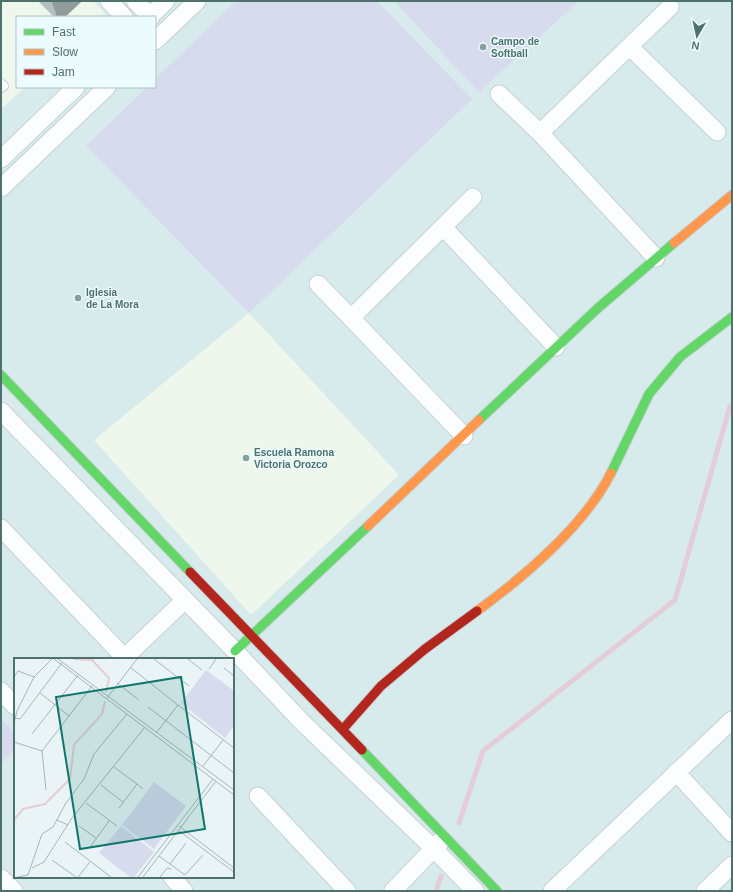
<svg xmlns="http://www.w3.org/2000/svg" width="733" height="892" font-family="Helvetica,sans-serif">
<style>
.residential{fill:#d7ebed;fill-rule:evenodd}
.education{fill:#eff6eb}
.green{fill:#d8daee}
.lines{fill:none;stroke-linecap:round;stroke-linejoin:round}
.stream{stroke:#e4cdd6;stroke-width:5}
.lane-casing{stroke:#c6d1d2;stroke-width:10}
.street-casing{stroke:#c6d1d2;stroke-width:19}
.fast-casing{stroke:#c5d1d2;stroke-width:11}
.slow-casing{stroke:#c5d1d2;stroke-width:11}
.jam-casing{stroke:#c5d1d2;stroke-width:11}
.lane{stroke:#fcfdfe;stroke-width:8}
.street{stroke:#fcfdfe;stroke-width:17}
.fast{stroke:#63d668;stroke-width:9}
.slow{stroke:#ff974d;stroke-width:9}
.jam{stroke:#b3261e;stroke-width:9}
.wall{fill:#b3bfbf}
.shaded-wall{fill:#929b9b}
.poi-dot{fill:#849f9d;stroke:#ecfbfd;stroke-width:1.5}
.labels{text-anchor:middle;stroke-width:3;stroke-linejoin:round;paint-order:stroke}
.poi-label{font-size:10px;font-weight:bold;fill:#4d716d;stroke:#ecfbfd;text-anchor:start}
.inset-river{fill:none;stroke:#e4cdd6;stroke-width:2}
.inset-road{fill:none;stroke:#a2b8b7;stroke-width:1}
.view{fill:#0f766e;fill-opacity:0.15;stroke:#0f766e;stroke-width:2}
.inset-edge{fill:none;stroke:#4d716d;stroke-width:2}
</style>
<rect width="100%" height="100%" fill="#eaf4f6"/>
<path class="residential" d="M1,1H732V891H1ZM17,17H155V87H17ZM15,659H233V877H15Z"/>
<path class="education" d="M1,1H93L105,13L101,17H17V87H25L1,109Z
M249,313L399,475L251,615L94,440Z"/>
<path class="green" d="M236,1H377L472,99L249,313L86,146L147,87H155V79Z
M394,1H579L479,92Z
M1,719L15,733V750L1,764Z"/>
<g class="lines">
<path class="stream" d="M459,823L483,751L675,600L730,406L732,405
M436,891L441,876"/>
<g class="lane-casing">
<path id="lane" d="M1,83L4,86L1,88"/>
</g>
<g class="street-casing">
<path id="street" d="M109,1L124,17
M135,1L151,17
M149,17L166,1
M155,41L197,1
M630,47L717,132
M499,94L540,133L656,258
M540,133L670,7
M1,159L76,87
M1,188L107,87
M443,227L556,347
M318,284L351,318L473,197
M351,318L464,436
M1,411L235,651L301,721L434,849L475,891
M1,528L126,659
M123,659L185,600
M1,691L15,706
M676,772L732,833
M258,796L347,891
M172,877L184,891
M1,878L14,891
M393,891L441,841
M552,891L732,720
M705,891L732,865"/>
</g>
<g class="fast-casing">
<path id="fast" d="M1,375L190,572
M479,420L598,308L674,243
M611,473L649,394L680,357L732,317
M235,651L368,526
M362,750L497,891"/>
</g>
<g class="slow-casing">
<path id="slow" d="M674,243L732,195
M368,526L479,420
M477,611C524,577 585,525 611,473"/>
</g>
<g class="jam-casing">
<path id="jam" d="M190,572L362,750
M343,729L381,686L425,649L477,611"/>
</g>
<use href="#lane" class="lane"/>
<use href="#street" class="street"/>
<use href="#fast" class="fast"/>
<use href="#slow" class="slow"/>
<use href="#jam" class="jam"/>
</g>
<path class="wall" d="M38,1H82L65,17H54Z"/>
<path class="shaded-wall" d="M53,1H82L65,17H57L52,2Z"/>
<g class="poi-dot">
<circle cx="483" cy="47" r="4"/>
<circle cx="78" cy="298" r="4"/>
<circle cx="246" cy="458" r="4"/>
</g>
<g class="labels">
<g class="poi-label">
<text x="491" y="45">Campo de<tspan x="491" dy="12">Softball</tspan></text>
<text x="86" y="296">Iglesia<tspan x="86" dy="12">de La Mora</tspan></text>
<text x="254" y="456">Escuela Ramona<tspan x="254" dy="12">Victoria Orozco</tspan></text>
</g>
</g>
<g transform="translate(14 658)">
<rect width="220" height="220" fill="#eaf4f6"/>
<path d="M192,12L220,33V68L211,80L167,45ZM140,124L172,148L140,191L108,167ZM107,168L140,194L120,219H116L85,195Z" fill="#d8daee"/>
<path class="inset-river" d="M60,1L77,2M80,1L78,2L95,20L92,34M0,162L9,151L31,146L56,121L60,87L88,56L91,43"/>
<path class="inset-road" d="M40,1L220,137M44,1L220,132M140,1L175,28M174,1L188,12M116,9L164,47L143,74M210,10L220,18M195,11L202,1M0,19L4,13L20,19M103,25L125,42M26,35L55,58M93,40L123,1M164,47L220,90M134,49L220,115M1,60L6,61L48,5M0,66L3,53L20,19L38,1M18,76L64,17M0,84L28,93L78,28M28,93L32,132M189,108L209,82M100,109L123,126M87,127L109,144M72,145L103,168M105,150L123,126L129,131M43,162L54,167M65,168L82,180M165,168L220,210M164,172L220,214M51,184L97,219M77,188L95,163M145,198L171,217L189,197M38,202L62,219M156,206L172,185M18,210L30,204L58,160L131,69M3,219L14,217L28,176L39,169L52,145L70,121L80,96L113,56M64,219L76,204M124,219L199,121M129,219L202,123M146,219L153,210L157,211"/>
<path class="view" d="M167,19L191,171L66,191L42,39Z"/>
<rect width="220" height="220" class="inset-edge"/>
</g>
<rect width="733" height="892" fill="none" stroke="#4d716d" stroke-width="4"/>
<rect x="16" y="16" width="140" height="72" fill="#ecfbfd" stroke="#acc4c3"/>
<rect x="24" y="29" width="20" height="6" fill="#63d668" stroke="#acc4c3"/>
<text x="52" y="36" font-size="12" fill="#4d716d">Fast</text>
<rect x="24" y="49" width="20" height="6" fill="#ff974d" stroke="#acc4c3"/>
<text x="52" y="56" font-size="12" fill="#4d716d">Slow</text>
<rect x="24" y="69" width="20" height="6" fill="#b3261e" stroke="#acc4c3"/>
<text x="52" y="76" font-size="12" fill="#4d716d">Jam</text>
<g transform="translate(697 36) rotate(189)" stroke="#ecfbfd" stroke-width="3" paint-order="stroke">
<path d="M0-3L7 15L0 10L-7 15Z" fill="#4d716d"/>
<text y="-6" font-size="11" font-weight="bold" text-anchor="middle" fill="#4d716d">N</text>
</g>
</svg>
